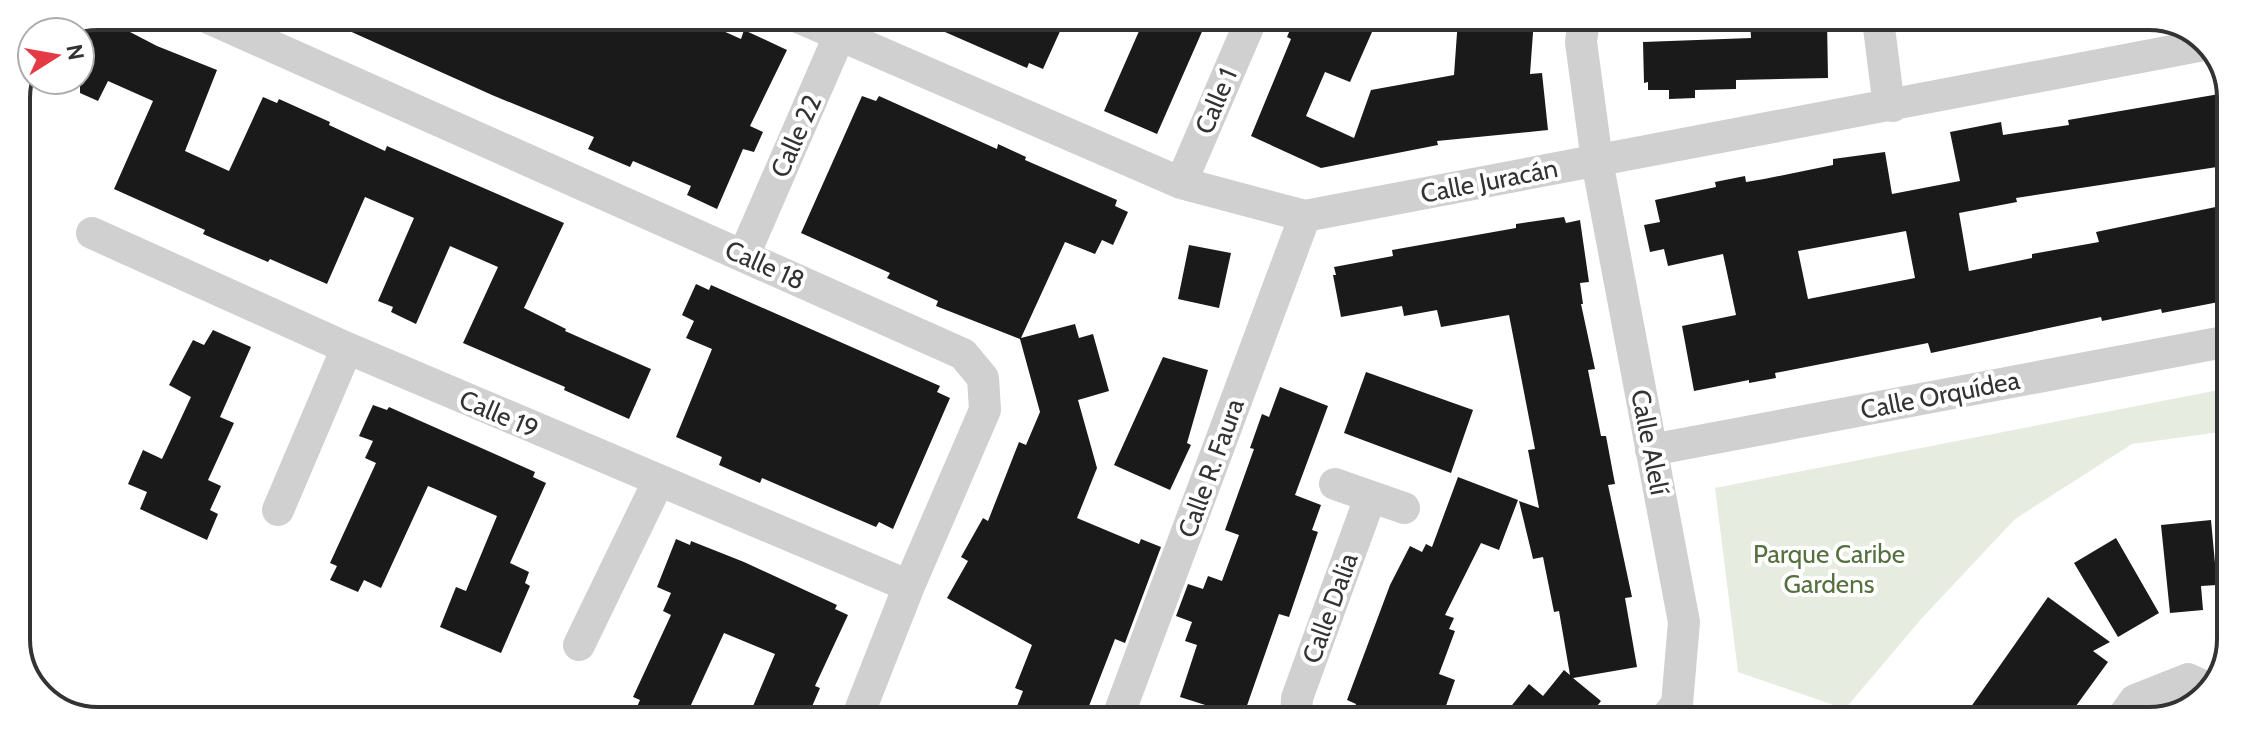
<svg xmlns="http://www.w3.org/2000/svg" width="2247" height="737" font-family="Cabin,sans-serif">
<style>
.green{fill:#e6ecdf}
.building{fill:#1a1a1a;fill-rule:evenodd}
.lines{fill:none;stroke-linecap:round;stroke-linejoin:round}
.minor{stroke:#d0d0d0;stroke-width:32}
.labels{text-anchor:middle;stroke-width:8;stroke-linejoin:round;paint-order:stroke}
.street-label{font-size:26px;fill:#333;stroke:#fff}
.park-label{font-size:26px;fill:#56703f;stroke:#fff}
.rim{fill:none;stroke:#333;stroke-width:4}
</style>
<rect width="100%" height="100%" fill="#fff"/>
<path class="green" d="M2229,388L2228,431L2132,444L2015,519L1922,618L1845,709L1738,672L1715,488Z"/>
<path class="building" d="M98,16L132,28L130,32L157,46L217,70L185,151L229,171L263,97L277,103L279,99L330,122L329,125L385,151L387,146L564,223L524,308L566,329L565,331L651,369L629,419L564,390L565,387L463,343L498,267L450,246L416,324L391,312L393,307L378,301L414,218L365,197L327,284L270,259L268,262L240,250L203,234L205,230L114,189L153,101L108,81L98,101L80,93V43L90,19Z
M316,16L692,17L741,39L744,30L787,50L750,126L763,132L754,152L743,149L717,209L687,195L691,186L633,161L630,167L588,149L594,137L492,95Z
M913,18H1066L1043,69L1029,63L1027,68Z
M1167,18H1208L1157,134L1104,111L1143,22L1162,30Z
M1295,18L1370,19L1365,30L1372,32L1350,82L1325,72L1306,116L1354,138L1371,90L1454,75L1458,19H1534L1530,74L1542,73L1548,130L1437,141L1438,145L1321,168L1251,136L1291,39L1287,37Z
M1750,19L1827,20L1828,78L1736,80V89L1695,90V98L1669,99V90H1648V82L1644,83L1643,42L1751,38Z
M2231,92L2230,165L2016,198L2017,202L1959,213L1969,271L2032,258V254L2099,242L2096,232L2230,204L2229,300L2162,313L2161,309L2102,321L2101,317L1931,353L1928,343L1775,373L1776,378L1749,383V380L1694,391L1682,326L1736,315L1723,254L1668,266L1664,249L1650,252L1644,225L1660,222L1655,200L1716,187L1715,182L1745,176L1746,182L1764,179L1833,165V159L1885,152L1892,194L1960,181L1950,132L2001,122L2003,135L2069,125L2068,120ZM1906,231L1915,278L1808,299L1798,251Z
M862,96L876,101L879,96L997,149L998,144L1026,157L1025,160L1117,200L1115,206L1128,212L1113,245L1102,240L1095,254L1065,242L1021,338L1075,324L1079,338L1093,334L1109,391L1078,400L1097,468L1077,518L1139,544L1141,539L1161,547L1125,643L1115,639L1084,719H1012L1023,691L1015,688L1032,645L947,598L968,561L961,557L983,518L988,521L1019,442L1026,445L1040,412L1020,339L936,306L938,301L887,278L890,273L801,233Z
M1564,217L1566,223L1580,220L1589,282L1580,283L1583,304H1581L1595,369L1588,370L1601,436H1606L1615,484L1608,485L1632,597L1625,598L1637,667L1573,678L1601,701L1586,720H1500L1529,684L1543,696L1564,670L1570,675L1559,611L1554,612L1543,557L1533,559L1519,501L1539,508L1528,450L1535,449L1509,315L1441,327L1437,310L1404,316L1402,306L1341,317L1333,275H1336L1334,267L1393,256L1392,250L1516,228V224Z
M1189,245L1231,253L1219,308L1178,299Z
M696,284L709,290L711,285L940,386L937,392L950,398L893,529L879,522L876,527L762,478L760,483L719,465L722,457L676,437L712,349L686,338L694,321L682,315Z
M213,330L251,347L220,417L234,423L208,480L221,486L210,510L218,514L207,540L140,509L147,492L128,484L143,450L162,459L191,397L169,385L193,340L204,345Z
M1163,357L1208,370L1187,443L1191,445L1170,490L1114,465Z
M1366,372L1473,410L1451,473L1344,433Z
M1280,387L1328,406L1295,495L1321,505L1312,530L1318,532L1289,617L1279,614L1243,717L1180,697L1197,645L1185,641L1192,622L1176,616L1188,584L1203,589L1208,576L1222,581L1239,535L1225,530L1254,449L1250,448L1262,414L1269,417Z
M373,405L387,410L389,407L535,472L533,477L546,483L510,563L529,572L525,583L530,586L501,653L440,627L456,587L466,591L497,516L433,488L428,486L381,588L364,580L358,592L330,580L337,566L330,563L376,463L365,458L373,441L359,436Z
M1458,477L1518,500L1499,550L1481,543L1445,615L1454,618L1449,629L1455,631L1439,674L1455,680L1441,720L1350,719L1356,704L1347,700L1390,585L1410,546L1422,552L1426,544L1432,547Z
M2211,520L2217,585L2201,586L2203,610L2170,613L2161,525Z
M2116,538L2159,613L2118,637L2074,563Z
M676,539L690,545L691,541L744,562L837,605L835,609L848,615L815,686L820,688L807,718H748L775,654L724,633L685,718H651L635,711L640,700L633,697L671,615L663,611L671,593L657,587Z
M2048,597L2110,642L2093,651L2108,662L2065,721H1961Z"/>
<g class="lines">
<path class="minor" d="M204,16L963,354L983,378L985,410L909,586L857,718
M798,17L1181,183L1305,216L2209,44
M1584,19L1581,42L1597,161L1684,622L1677,704L1664,720
M1878,20L1887,91L1893,106
M1181,183L1252,18
M92,233L347,348L909,586
M744,255L847,18
M1651,450L2229,341
M1335,484L1404,508
M278,510L347,348
M579,645L658,482
M1117,719L1305,216
M1296,719L1297,698L1370,498
M2120,721L2135,700L2188,679L2210,689"/>
</g>
<g class="labels">
<g class="street-label">
<text transform="translate(1216 101) rotate(-67)" y="9">Calle 1</text>
<text transform="translate(796 136) rotate(-66)" y="9">Calle 22</text>
<text transform="translate(1489 181) rotate(-11)" y="9">Calle Juracán</text>
<text transform="translate(765 265) rotate(24)" y="9">Calle 18</text>
<text transform="translate(1940 395) rotate(-11)" y="9">Calle Orquídea</text>
<text transform="translate(499 414) rotate(23)" y="9">Calle 19</text>
<text transform="translate(1650 442) rotate(79)" y="9">Calle Alelí</text>
<text transform="translate(1211 468) rotate(-70)" y="9">Calle R. Faura</text>
<text transform="translate(1330 608) rotate(-70)" y="9">Calle Dalia</text>
</g>
<g class="park-label">
<text x="1829" y="563">Parque Caribe<tspan x="1829" dy="30">Gardens</tspan></text>
</g>
</g>
<path d="M0 0H2247V737H0ZM98 30H2149A68 68 0 0 1 2217 98V639A68 68 0 0 1 2149 707H98A68 68 0 0 1 30 639V98A68 68 0 0 1 98 30Z" fill="#fff" fill-rule="evenodd"/>
<path class="rim" d="M98 30H2149A68 68 0 0 1 2217 98V639A68 68 0 0 1 2149 707H98A68 68 0 0 1 30 639V98A68 68 0 0 1 98 30Z"/>
<g transform="translate(56 56) rotate(79)"><circle r="38" fill="#ffffff" stroke="#adadad" stroke-width="2"/>
<path d="M0-6L14 30L0 20L-14 30Z" fill="#e63946"/>
<text y="-12" font-size="22" font-weight="bold" text-anchor="middle" fill="#333333">N</text>
</g>
</svg>
